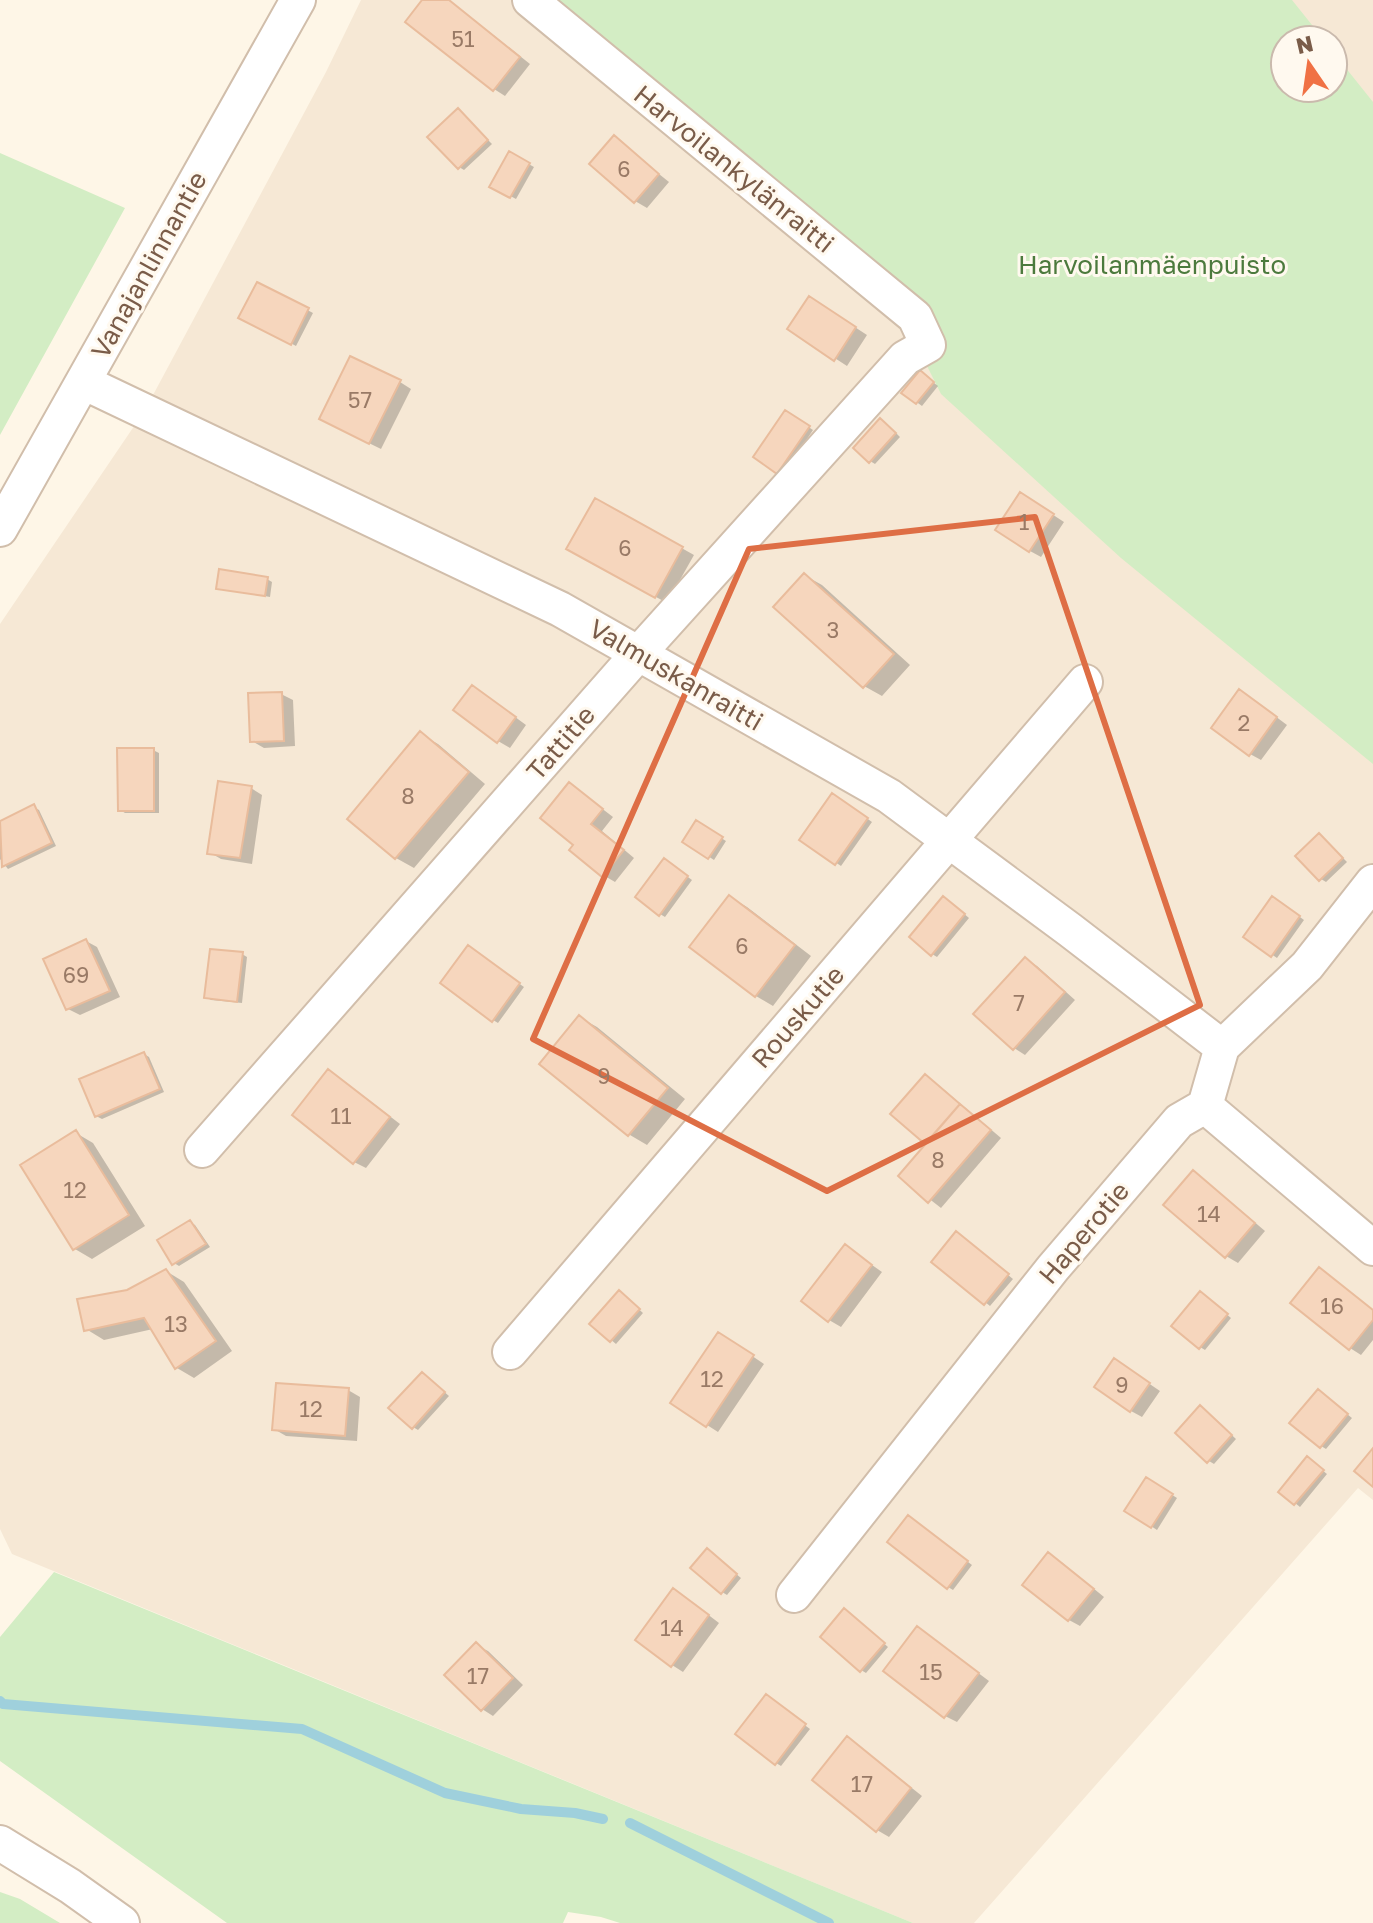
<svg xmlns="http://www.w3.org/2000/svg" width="1373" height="1923" font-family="'Golos Text',sans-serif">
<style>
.residential{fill:#f6e8d5}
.green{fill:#d3edc4}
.shadow{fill:#0003}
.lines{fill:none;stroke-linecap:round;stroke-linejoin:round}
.stream{stroke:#9fd0dc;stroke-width:10}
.building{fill:#f6d6bd;stroke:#e9bc9c;stroke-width:2}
.street-casing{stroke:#d1beab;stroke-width:38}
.street{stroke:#fff;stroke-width:34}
.marked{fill:none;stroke:#de6e45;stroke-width:6;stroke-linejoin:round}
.labels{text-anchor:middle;stroke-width:6;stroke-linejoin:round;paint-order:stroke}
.number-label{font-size:22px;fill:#997a66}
.street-label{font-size:26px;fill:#7a5c49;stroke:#fff9ef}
.park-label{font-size:26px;fill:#4c7a3d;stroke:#fff9ef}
</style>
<rect width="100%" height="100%" fill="#fef6e7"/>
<path class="residential" d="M361,0H583L1373,625V1500L1358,1488L974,1923H913L12,1554L0,1529V624L145,410L326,72Z
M1215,0H1373V181L1333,88V40H1285Z"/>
<path class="green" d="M549,0H1292L1324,40H1285V88H1333V52L1373,102V764L1121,558L941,394L923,358L945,347L921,306Z
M0,153L125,208L0,435Z
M54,1572L913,1923H620L601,1917L568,1912L563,1923H227L0,1761V1637Z
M0,1892L20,1899L60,1923H0Z"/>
<path class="shadow" d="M425,0H449L530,64L505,96L494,89Z
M458,110L492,144L464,170L459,167Z
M614,138L669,182L647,208L635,201Z
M510,154L534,167L516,199L492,186Z
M258,284L313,313L296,346L241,317Z
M821,305L867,335L847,366L790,329Z
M925,376L938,386L922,406L904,393Z
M400,382L411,389L381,449L332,425Z
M786,412L813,430L783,475L756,456Z
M886,423L900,437L875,464L870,461Z
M596,500L694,555L667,603L569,549Z
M1032,501L1064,522L1041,557L1030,551Z
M804,575L822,585L910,665L882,696L864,686Z
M267,579L272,582L270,597L218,587Z
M281,694L293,700L295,746L264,748L252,741Z
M484,694L526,725L510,748L498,741Z
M1251,698L1287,725L1261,760L1250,754Z
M420,734L438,744L485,784L414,868L396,858L350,819Z
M153,750L159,753V813H125L120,810Z
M570,784L613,817L602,831L634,858L615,882L603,875L576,845Z
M251,788L262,795L252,864L221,859L209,852Z
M838,798L872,822L841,866L802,840Z
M34,807L39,810L56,846L8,869L0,859V823Z
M697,823L726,841L714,860L685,841Z
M1324,839L1347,862L1326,882L1321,879Z
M670,864L692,880L665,917L660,914Z
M730,897L747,907L811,956L773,1006L756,996Z
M949,901L969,918L937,957L932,954Z
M1278,901L1304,920L1277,958L1246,937Z
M86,941L97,947L120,997L80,1015L68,1009Z
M473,951L524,987L498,1023L493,1020Z
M242,954L247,957L242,1003L211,1000L206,997Z
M1025,959L1037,966L1075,1000L1025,1055L1014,1048Z
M579,1017L597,1027L685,1099L647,1145L630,1135L542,1063Z
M144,1054L149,1057L164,1092L102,1119L96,1116Z
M925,1076L936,1083L1001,1138L941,1208L900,1176L928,1143L893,1114Z
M340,1078L400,1124L366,1168L354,1162Z
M76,1133L93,1143L145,1226L92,1259L75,1249Z
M1193,1173L1205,1180L1265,1231L1238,1263L1226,1256Z
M190,1222L195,1225L210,1247L179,1266L174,1263Z
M961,1236L1013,1279L990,1306L934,1261Z
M845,1246L882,1272L841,1327L829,1320Z
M1320,1270L1373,1310V1340L1361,1355L1350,1348Z
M166,1271L184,1282L232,1351L194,1378L177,1368L153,1329L104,1340L86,1329L128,1292Z
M624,1296L643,1313L616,1344L592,1324Z
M1205,1296L1231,1318L1205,1350L1200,1347Z
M730,1341L764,1364L718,1432L707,1425Z
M1126,1368L1160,1391L1142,1417L1131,1411Z
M427,1377L449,1396L418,1430L413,1427Z
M348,1390L360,1397L357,1441L286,1436L274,1429Z
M1323,1395L1352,1418L1326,1449L1321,1446Z
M1206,1411L1236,1439L1214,1464L1209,1461Z
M1312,1462L1327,1474L1300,1507L1280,1491Z
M1147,1479L1177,1498L1157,1530L1127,1510Z
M913,1520L972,1565L953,1590L948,1587Z
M712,1554L741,1578L727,1595L722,1592Z
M1060,1561L1104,1597L1080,1626L1069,1620Z
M685,1597L719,1623L683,1672L672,1665Z
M850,1614L888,1647L866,1673L861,1670Z
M918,1628L989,1681L957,1722L945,1716Z
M476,1645L488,1651L523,1685L493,1716L482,1709Z
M771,1700L810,1729L781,1766L776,1763Z
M859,1746L922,1796L889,1837L877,1830Z"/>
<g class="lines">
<path class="stream" d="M0,1701L3,1704L302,1729L445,1793L521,1809L575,1813L603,1819
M630,1823L829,1923"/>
</g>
<path class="building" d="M422,0H449L520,57L493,91L405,22Z
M458,108L488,140L458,169L427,137Z
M614,135L659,174L634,203L589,164Z
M509,151L530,163L510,198L489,187Z
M257,282L309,308L291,345L238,318Z
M809,296L856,327L834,361L787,329Z
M350,356L401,380L369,444L319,419Z
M920,370L934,382L916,404L901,393Z
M785,410L810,426L777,474L753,457Z
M880,418L896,433L869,463L853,448Z
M1020,492L1054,514L1029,552L995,530Z
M595,498L683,547L655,598L566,549Z
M219,569L268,577L265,596L216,589Z
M804,573L894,654L863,688L773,607Z
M472,685L516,717L497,743L453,710Z
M1239,689L1277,717L1249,756L1211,728Z
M282,692L284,741L250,742L248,693Z
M420,731L469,772L395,859L347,819Z
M117,748H154V811H118Z
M218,781L252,786L240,858L207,854Z
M569,782L603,809L591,824L624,850L602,877L569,850L573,845L540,818Z
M832,793L868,818L835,865L799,840Z
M34,804L52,843L2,867L0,821Z
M696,820L723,837L708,859L682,842Z
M1319,833L1343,858L1319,881L1295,856Z
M664,858L688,876L659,916L635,897Z
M729,895L795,945L755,997L689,947Z
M943,896L965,914L931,956L909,937Z
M1272,896L1300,916L1271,957L1243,937Z
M86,939L110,991L66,1010L43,959Z
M468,945L520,983L492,1022L440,983Z
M210,949L243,952L237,1002L204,998Z
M1025,957L1065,992L1013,1050L973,1014Z
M579,1015L668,1088L628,1136L539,1064Z
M144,1052L160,1089L95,1117L79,1079Z
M328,1069L390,1117L353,1164L292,1115Z
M925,1074L960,1104L925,1144L890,1114Z
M960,1104L991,1130L928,1203L898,1176Z
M76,1130L129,1215L73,1250L20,1165Z
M1193,1170L1255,1223L1225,1258L1163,1205Z
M190,1220L206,1244L172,1265L157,1240Z
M956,1231L1009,1274L984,1305L931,1262Z
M845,1244L872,1265L828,1322L801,1301Z
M1319,1267L1373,1310V1320L1349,1350L1290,1303Z
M166,1269L216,1341L175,1369L144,1318L84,1331L77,1299L127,1290Z
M619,1290L640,1309L610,1342L589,1324Z
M1200,1291L1228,1314L1199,1349L1171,1326Z
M718,1332L754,1355L706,1427L670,1403Z
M1114,1358L1150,1383L1130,1412L1094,1387Z
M422,1372L445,1392L412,1429L388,1408Z
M276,1383L349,1388L345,1436L272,1430Z
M1318,1389L1348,1414L1320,1448L1289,1423Z
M1200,1405L1232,1435L1207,1463L1175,1433Z
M1373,1448V1487L1354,1471Z
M1307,1456L1324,1470L1294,1505L1278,1492Z
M1146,1477L1173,1494L1151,1528L1124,1511Z
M908,1515L968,1561L947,1589L887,1542Z
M707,1548L737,1574L721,1594L690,1568Z
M1048,1552L1094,1589L1068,1621L1022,1585Z
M673,1588L709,1615L671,1667L635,1640Z
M844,1608L885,1643L860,1672L820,1637Z
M917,1626L979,1673L944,1718L883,1671Z
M476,1642L513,1678L481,1711L444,1675Z
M766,1694L806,1724L775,1765L735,1734Z
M847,1736L911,1788L876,1832L812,1780Z"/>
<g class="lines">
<g class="street-casing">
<path id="street" d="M83,382L560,609L889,796L1070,930L1222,1047
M0,529L298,0
M1205,1106L1373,1248
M202,1150L638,654L905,358L928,345L915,317L530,0
M510,1352L1085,682
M794,1595L1053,1268L1179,1121L1205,1106L1222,1047L1307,966L1373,882
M0,1843L70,1886L122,1923"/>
</g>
<use href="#street" class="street"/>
</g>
<path class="marked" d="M1035,517L1200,1005L827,1191L533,1039L749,549Z"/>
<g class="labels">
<g class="number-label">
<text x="463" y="47">51</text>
<text x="624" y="177">6</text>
<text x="360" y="408">57</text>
<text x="1024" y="530">1</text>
<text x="625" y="556">6</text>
<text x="833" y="638">3</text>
<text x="1244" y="731">2</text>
<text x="408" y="804">8</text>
<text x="742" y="954">6</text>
<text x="76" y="983">69</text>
<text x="1019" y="1011">7</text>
<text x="604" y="1084">9</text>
<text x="341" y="1124">11</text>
<text x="938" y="1168">8</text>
<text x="75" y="1198">12</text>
<text x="1209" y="1222">14</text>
<text x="1332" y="1314">16</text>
<text x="176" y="1332">13</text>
<text x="712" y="1387">12</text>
<text x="1122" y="1393">9</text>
<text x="311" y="1417">12</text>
<text x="672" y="1636">14</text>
<text x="931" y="1680">15</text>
<text x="478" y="1684">17</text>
<text x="862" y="1792">17</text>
</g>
<g class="street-label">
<text transform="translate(734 169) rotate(39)" y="9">Harvoilankylänraitti</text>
<text transform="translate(149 265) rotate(-61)" y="9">Vanajanlinnantie</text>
<text transform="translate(676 675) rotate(30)" y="9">Valmuskanraitti</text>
<text transform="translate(561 743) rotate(-49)" y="9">Tattitie</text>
<text transform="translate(798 1017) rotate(-49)" y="9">Rouskutie</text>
<text transform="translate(1084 1233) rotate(-50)" y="9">Haperotie</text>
</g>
<g class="park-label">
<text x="1152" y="274">Harvoilanmäenpuisto</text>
</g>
</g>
<g transform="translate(1309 64) rotate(347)"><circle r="38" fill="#fff9ef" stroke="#cabaad" stroke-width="2"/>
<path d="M0-6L14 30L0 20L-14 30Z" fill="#f07144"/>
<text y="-12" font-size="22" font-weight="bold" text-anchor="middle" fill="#7a5c49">N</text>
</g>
</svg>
